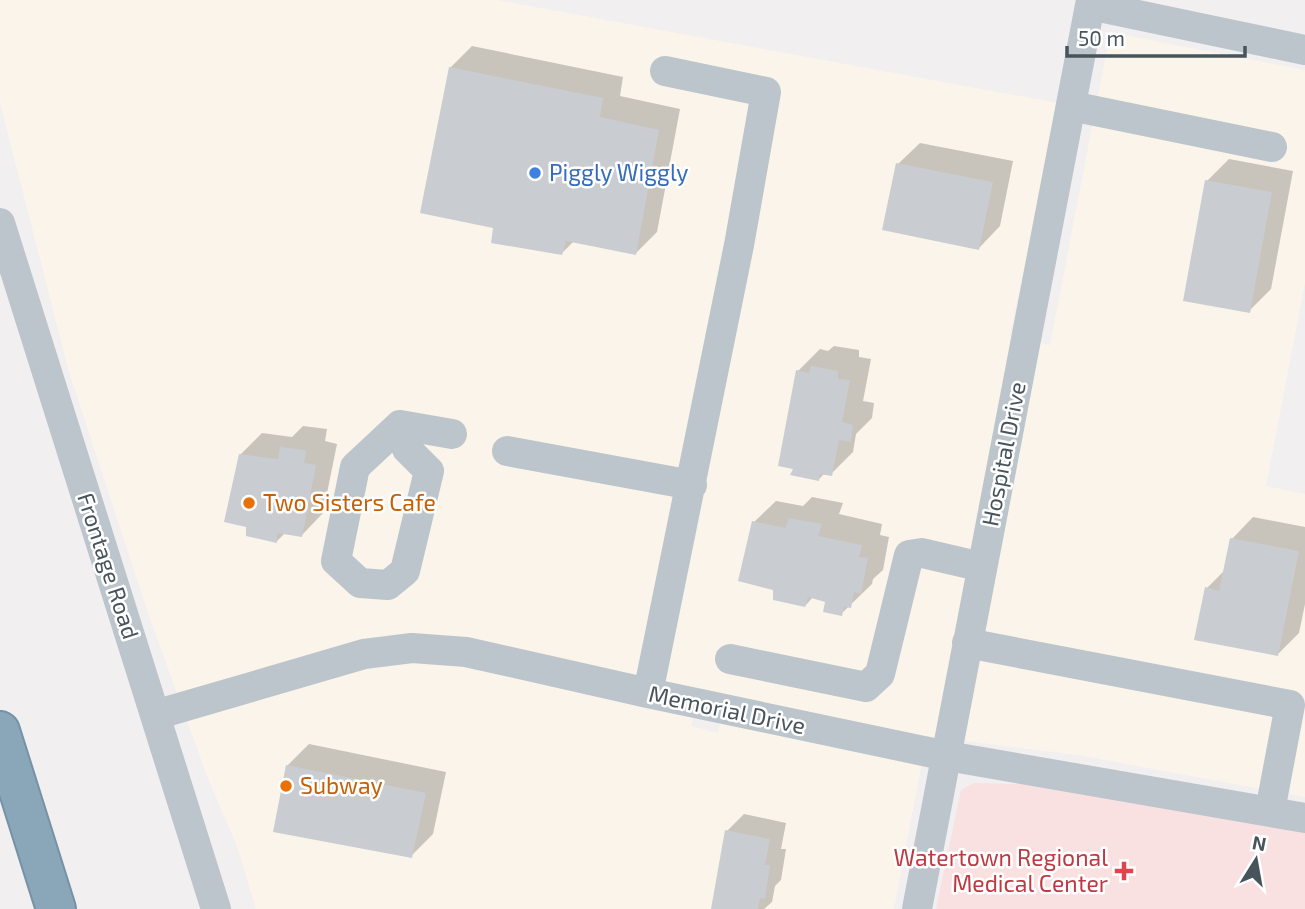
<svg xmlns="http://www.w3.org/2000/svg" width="1305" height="909" font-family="'Exo 2',sans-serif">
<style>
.commercial{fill:#fbf4ea;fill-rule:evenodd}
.medical{fill:#f9e1e2}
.shadow{fill:#0003}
.building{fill:#c9cdd1}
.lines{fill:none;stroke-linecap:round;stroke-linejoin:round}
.highway-casing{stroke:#7692a6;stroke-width:42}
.minor{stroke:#bcc5cb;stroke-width:30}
.highway{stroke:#8aa7ba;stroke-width:38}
.shop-dot{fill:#3f7fe0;stroke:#fff;stroke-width:2.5}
.food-dot{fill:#e8710a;stroke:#fff;stroke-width:2.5}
.health-dot{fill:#e0444e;stroke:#fff;stroke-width:2.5}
.labels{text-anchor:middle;stroke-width:5;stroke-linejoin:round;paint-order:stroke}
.shop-label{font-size:23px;fill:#366cbe;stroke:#fff;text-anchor:start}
.street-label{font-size:23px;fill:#48545b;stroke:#fff}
.food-label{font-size:23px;fill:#c56008;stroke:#fff;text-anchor:start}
.health-label{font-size:23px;fill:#be3a42;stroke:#fff;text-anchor:end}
</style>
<rect width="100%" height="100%" fill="#f1efef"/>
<path class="commercial" d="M0,0H497L1058,103L1010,336L1050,345L1106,54L1111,44L1119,38L1129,36L1305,70V283L1266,486L1305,494V797L1078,755L927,736L894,909H256L238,849L207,776L149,616L69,372L0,103ZM699,688L725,694L718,733L691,726Z"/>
<path class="medical" d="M974,783L1021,784L1113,796L1305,833V909H936L961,790Z"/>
<path class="shadow" d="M472,46L623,77L620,96L680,109L657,232L636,253L574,241L561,254L494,227L450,68Z
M920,143L1013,161L1000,226L979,248L898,164Z
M1229,159L1293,171L1271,289L1249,311L1207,181Z
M834,346L859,350V357L871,359L863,401L874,403L872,418L856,434L853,452L831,474L825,473L819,479L795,468L798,371L820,349L828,351Z
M303,426L327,429L325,441L337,444L323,513L302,535L286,532L277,541L240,455L262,433L292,437Z
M812,497L843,503L839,514L882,524L880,535L889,537L883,570L873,579L872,584L841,614L827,601L813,597L805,606L775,588L754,522L776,501L803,506Z
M1253,517L1305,527V604L1299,633L1278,654L1207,588L1226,569L1232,539Z
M309,744L446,772L433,834L411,856L287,766Z
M744,814L786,823L781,849H786L781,880L775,886L772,902L764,909H713L727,831Z"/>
<path class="building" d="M449,67L603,98L600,117L659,130L636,255L566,241L562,255L491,243L493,228L420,213Z
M896,163L993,182L979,250L882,230Z
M1205,180L1272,192L1250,313L1183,301Z
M811,366L838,371V379L850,380L842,422L853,425L851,442L839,440L832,476L820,474L819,481L790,475L793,469L778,466L796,370L809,373Z
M280,447L306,450L304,463L316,465L302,537L277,533V543L246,536V527L224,522L239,454L278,459Z
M789,518L822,524L818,536L862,545L859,557L868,558L861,594L854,592L851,608L844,607L842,616L823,612L825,602L808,597L805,607L773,600V590L738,581L752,521L785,528Z
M1230,538L1299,551L1278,656L1194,640L1205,587L1219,591Z
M286,765L426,793L412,858L273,832Z
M725,830L770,839L765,865H770L765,899L760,898L758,909H711Z"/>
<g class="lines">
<g class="highway-casing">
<path id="highway" d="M0,731L56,909"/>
</g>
<path class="minor" d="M1090,5L1305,50
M1071,106L1272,147
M0,223L216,909
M400,425L407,449L429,471L405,571L388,585L360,583L336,561L355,467L400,425L452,434
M507,451L692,485
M967,643L1290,705L1270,811
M730,659L866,687L880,674L909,555L922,553L982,567
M648,693L739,245L766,92L665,71
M155,715L364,654L412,648L466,652L648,693L947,756L1305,818
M917,909L1091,0"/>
<use href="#highway" class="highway"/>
</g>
<circle class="shop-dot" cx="535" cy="173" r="7"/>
<g class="food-dot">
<circle cx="249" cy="503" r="7"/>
<circle cx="286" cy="786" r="7"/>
</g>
<path class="health-dot" d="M1120.5 860.5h7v7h7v7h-7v7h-7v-7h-7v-7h7z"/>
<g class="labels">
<g class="shop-label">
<text x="549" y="181">Piggly Wiggly</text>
</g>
<g class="street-label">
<text transform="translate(1004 454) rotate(-79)" y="8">Hospital Drive</text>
<text transform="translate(108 566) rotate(72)" y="8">Frontage Road</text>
<text transform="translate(727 710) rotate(12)" y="8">Memorial Drive</text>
</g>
<g class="food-label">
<text x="263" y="511">Two Sisters Cafe</text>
<text x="300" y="794">Subway</text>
</g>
<g class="health-label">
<text x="1108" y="866">Watertown Regional<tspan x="1108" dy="26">Medical Center</tspan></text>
</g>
</g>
<g transform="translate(1256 860) rotate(11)" stroke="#ffffff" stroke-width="5" paint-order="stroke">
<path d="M0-5L12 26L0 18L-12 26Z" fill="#48545b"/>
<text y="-10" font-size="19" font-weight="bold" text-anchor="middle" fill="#48545b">N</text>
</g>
<path d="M1067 46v10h178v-10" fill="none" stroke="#48545b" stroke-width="3.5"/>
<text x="1078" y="46" font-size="21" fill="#48545b" stroke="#ffffff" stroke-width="5" paint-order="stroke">50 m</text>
</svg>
